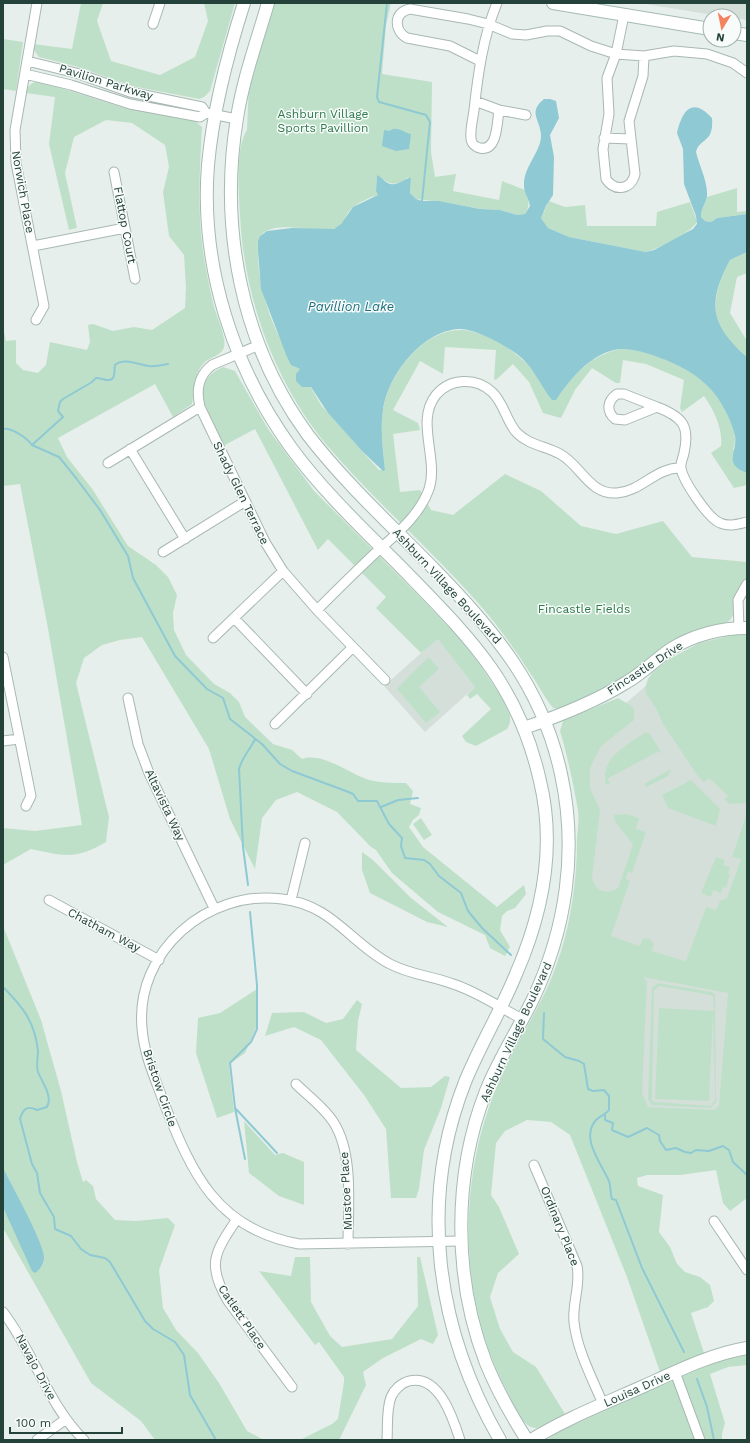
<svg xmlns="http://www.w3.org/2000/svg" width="750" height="1443" font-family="'Work Sans',sans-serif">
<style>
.built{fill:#d4dfda}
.green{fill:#bfe0c8;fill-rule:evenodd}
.water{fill:#8ec9d4}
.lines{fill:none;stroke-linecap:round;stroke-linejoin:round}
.stream{stroke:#8ec9d4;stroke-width:2}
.street-casing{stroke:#a8b8b2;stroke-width:11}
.secondary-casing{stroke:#a4bbb3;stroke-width:14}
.street{stroke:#fff;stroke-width:9}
.secondary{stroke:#fff;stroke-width:12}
.labels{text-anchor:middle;stroke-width:3;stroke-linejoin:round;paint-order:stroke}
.street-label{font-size:12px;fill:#24423a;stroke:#f7fbf9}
.park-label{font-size:12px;fill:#2d7a4b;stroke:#f7fbf9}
.water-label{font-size:13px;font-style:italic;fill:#1c6f80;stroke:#f7fbf9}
</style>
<rect width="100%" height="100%" fill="#e6efeb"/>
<path class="built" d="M639,3H747V20L734,18V16H720Z
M438,638L475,687L425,732L384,686Z
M662,672L747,743V956L736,1172L589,1129L583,872L576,770L626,703Z"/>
<path class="green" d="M81,3H103L97,21L111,61L160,75L195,57L208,21L204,3H235L210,91L204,97L199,99L132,86L75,66L39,57L34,50L33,44L72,49Z
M274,3H391L386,25L382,74L432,82L431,152L435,177L456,174L453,191L499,200L502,181L525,190C528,201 531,204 525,214L517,215L500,210L480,209L449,203L416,199L410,193L411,179L407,178C396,188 387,183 377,175L376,191L378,195C370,197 360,202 353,207C345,214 344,226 333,229C316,233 284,222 266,231C256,236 258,246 258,255C259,296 275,332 295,367L300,369L321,405L379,470H385C383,450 380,429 383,410C389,371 431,319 474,332C491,336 517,352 528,365C540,378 540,388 556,399C572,376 593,353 622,349C644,347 692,368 706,383C716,394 725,408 731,422C734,430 737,440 733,449L747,473V485L734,488L711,453L721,446C723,429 714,410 704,396L682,412L680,408L684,380L646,364L623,360L620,383H616L592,368L575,390L561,418L543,413L529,382L513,364L496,380L494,379L496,350L445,347L443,374L420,361L393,410L418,423L420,430L393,434L400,492L420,490L431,510L453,515L505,474L541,491L581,526L616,534L663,521L692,557L747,562V579L739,588L735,596L733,615L730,620L724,624L703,629L610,689L559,709L553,708C544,697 538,684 530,673C515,649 498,626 479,604C430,548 373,500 325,443C273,379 244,296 240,215C239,193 235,148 247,130L249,82Z
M3,39L23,42L16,91L3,89Z
M39,81L124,108L195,121L202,127C200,163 198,198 201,234C203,257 208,280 213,303C215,314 227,337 224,347C222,356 209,357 203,364C193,376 195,390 192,404L173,417L155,384L58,438L67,457L93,490L128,546L156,565L168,577L177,595L173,613L174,630L186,655L214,684L230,693L239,702L245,717L273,744L292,750L302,759C321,752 348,772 366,779C378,783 393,783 406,783L413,791L410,804L421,808L419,815L413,820L409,827L423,847L497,907L524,885L526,894L515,908L507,911L502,916L500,930L510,947L505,956L490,948L485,935L438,912L392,873L376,850L371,847L337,812L297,792L276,800L262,818L255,869L230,819L209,749L142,637L120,640L102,645L84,658L76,683L109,817L106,842C76,860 64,856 31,849L3,865V828L35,831L82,825L47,623L20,484L3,486V327L6,341L16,340V363L23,370L38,373L46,365L50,342L87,350L90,342L88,325L93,324L113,331L134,327L152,330L185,308L186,287L184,255L169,236L163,192L169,167L165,145L132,123L106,120L74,137L65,173L77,228L69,230L49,144L55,97L26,93C28,85 31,83 39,81Z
M737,188V212L747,211V214L717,218L711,222L705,221L701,217C700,210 706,205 707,197Z
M549,201L565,207L585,205L587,226H656L657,212L690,202L697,221C695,231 657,249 646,252L569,237L548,228L541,218Z
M747,252V273L737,277L730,313L747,341V357C741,351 734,346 728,340C707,316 716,286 730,260Z
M223,367L235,371L268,429L314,491L428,605L460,639L480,665L502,698L510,715V723L507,729L476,746L466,742L462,736L491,709L477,694L470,699L467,695L475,687L438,639L421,653L376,608L386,597L328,539L318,550L255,429L223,446L203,400C200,383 209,373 223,367Z
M747,634V803L729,804L725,799L728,796L709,778L704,782L697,775L663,724L657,710L647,695L645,688L648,679L652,673L668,660L699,643L733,635Z
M429,657L439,669L419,687L440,712L426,723L397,689L411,674Z
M618,698L630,705L634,709V720L601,746L590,768V788L600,810L592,878C596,891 606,896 618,888L633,845L615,821L614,815L627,814L639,818L636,829L646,832L632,873L628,872L626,879L630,881L611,936L642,947L640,946L643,938L649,939L654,944L652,951L688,962L686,961L706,907L716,910L720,901L727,898L741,859L732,857L747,813L746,1116H747V1198L730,1211L723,1203L716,1170L680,1175H647L637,1178L638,1186L663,1195L659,1232L670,1247L677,1264L685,1272L700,1277L710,1285L714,1301L708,1307L691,1313L704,1353L660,1372L627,1277L570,1135L551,1122L527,1120L505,1131L496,1143L491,1195L499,1207L519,1254L498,1273L490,1297L500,1329L513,1352L536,1367L565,1414C557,1418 549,1424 541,1427C525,1434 515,1406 509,1395C457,1301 457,1178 499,1081C509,1057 523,1035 535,1012C552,982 564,948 570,914C575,889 577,864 577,837C578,829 579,819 578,810C573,784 568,757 560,731L563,721ZM643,977L728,993L719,1106L714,1110L648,1107L642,1093L647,982Z
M646,732L650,734L663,755L659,751L607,779L610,783L606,785C599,758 627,745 646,732Z
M671,769L668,776L646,787L644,784Z
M691,780L720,809L716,826L668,808L662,795Z
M421,818L432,835L424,840L413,824Z
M362,852L373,860L411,898L448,927L427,922L370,893L362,870Z
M716,857L725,860L723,865L730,867L728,873L730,874L726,888L723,887L721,893L713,890L711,897L701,893Z
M3,926L41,1020L61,1091L77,1162L83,1182L86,1180L93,1186L96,1199L115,1220L136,1221L168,1218L175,1225L159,1270L163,1308L176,1330L198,1353L219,1383L247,1431L264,1440H155L141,1421L91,1383L3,1228Z
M658,983L712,992L715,994L716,1102L711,1108L652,1105L648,1099L652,988ZM659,986L711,995L713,996L714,1011L659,1008L655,1099L709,1101L713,1014L715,1099L711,1106L655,1102L652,1101L654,990Z
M257,989L256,1028L245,1053L229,1064L234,1112L217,1118L196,1053L198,1018L220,1013Z
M357,1000L362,1004L358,1021L356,1050L401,1088L431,1087L445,1076L450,1077L441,1108L424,1150L419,1189L416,1198H391L386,1129L364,1095L321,1040L294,1027L265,1036L272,1013L304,1012L326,1023L343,1019Z
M244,1121L275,1155L283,1153L304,1162V1205L279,1196L249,1173Z
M295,1257H310L311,1302L330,1336L342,1347L392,1339L418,1306L417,1257H420L438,1335L433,1344L421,1339L383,1358L363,1372L366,1385L339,1440H300L332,1424L338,1419L344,1382V1377L319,1342L315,1345L259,1271L291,1276Z
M747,1355V1365L728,1367L710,1374L725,1423L722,1434V1440H546L562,1430L701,1368L723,1360Z"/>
<path class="water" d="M544,99H550L556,101L559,118L550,135L554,157L553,195L546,206L541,218L548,228L569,237L646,252L654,250L693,229L697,224L696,216L684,184L683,149L677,133C682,111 692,96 712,118C714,144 700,137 696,152C699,165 707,180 707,193C708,202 700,209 701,217L705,221L711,222L717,218L747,214V252L730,260C707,303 710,325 747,357V473C722,464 738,452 735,436C732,422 725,409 717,397C704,379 686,368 666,360C653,355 639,350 625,349C596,348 571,377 556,400H552C540,385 533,366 517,354C504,345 475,328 459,329C422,331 388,375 383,410C380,430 383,451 385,470L383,471L362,451L328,413L311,387H302L296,381V374L300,369L291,365L287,357L261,289L258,251V241L260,236L267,231L292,228L334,229L341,224L353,207L378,195L376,191L377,175C382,177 384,182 390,184C399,186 404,178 411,178L410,193L416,199L422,201H439L480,209L500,210L517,215L525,214L530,206C529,199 524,193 524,186C523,167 541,152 541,136C541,120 527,113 544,99Z
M393,129C401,128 404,133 411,134L409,149L396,151L382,146L384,130L389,131Z
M3,1168C11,1184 44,1243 44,1257C44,1263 40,1270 35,1273L32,1271L3,1207Z"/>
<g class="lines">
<path class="stream" d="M387,3L377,97L379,102L383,103L426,115L430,122L422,201
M3,429C11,427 27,438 32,445L63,417L58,411L60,402L63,399L92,382L96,378C101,377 112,385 114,375C115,371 114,369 115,365C124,357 139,365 149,366C156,367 162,365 168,364
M32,445L59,457L76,478L100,510L128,556L133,578L175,656L207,689L223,698L230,719L262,744L280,764L292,771L346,791L353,794L358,801H377L389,824L402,838L401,846L405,858L424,860L430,864L439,876L461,893L468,911L482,928L511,955
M381,807L398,800L418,798
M248,885L243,847L239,769C242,757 250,750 255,739
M3,987C23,1007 35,1022 38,1051C38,1057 36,1066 38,1072C42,1082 53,1096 47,1107L37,1110C27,1105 23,1109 20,1119L32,1164L37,1173L40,1193L54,1217L55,1229L71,1236L81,1249L90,1255L105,1258L110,1262L145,1321L153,1329L175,1342L184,1355L190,1395L216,1440
M544,1013L543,1039L565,1057L579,1061L584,1064L588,1089L593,1091L604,1090L609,1096V1110C605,1115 600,1116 596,1120C580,1138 601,1163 609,1181C611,1187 610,1193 612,1199L616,1200L642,1268L684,1352
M236,1109L277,1153
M605,1115V1120L613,1123L612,1130L628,1137L647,1128L659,1135L660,1141L666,1150L676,1148L685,1152L691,1153L696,1150L709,1151L723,1146L729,1150L733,1162L747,1175
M245,1159L235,1108L230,1063L251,1042L257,1029V985L250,912
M697,1379L707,1407L714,1440"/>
<g class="street-casing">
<path id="street" d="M497,3C483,37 478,74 474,110C473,119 470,129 471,138C471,143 475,147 480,148C498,152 497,121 499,110
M624,15L616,54L607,78L609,114L603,149L606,179C615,192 631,190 635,174L629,121L643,76L644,56
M153,24L160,3
M27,61L76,73L130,92L202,107L206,113
M480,61L450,46L407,38C394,31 393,12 410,9L468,19L488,24L512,34L526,35L547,31H560L591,46L616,54L644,56L674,51L707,54L733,63L747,73
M25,74L71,85L130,104L200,117L206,113L237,119
M475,101L499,110L526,115
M604,138L631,139
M114,172L135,279
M33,246L125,228
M36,320L44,306L16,163L15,130L37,3
M259,345L212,365C198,376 196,390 200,407L265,542L283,571L317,610L385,680
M617,394H624L657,407L625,420L615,419C606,411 607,401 617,394Z
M657,407C683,417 690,426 684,453C683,458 680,464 681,468C683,481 708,518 720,523C729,527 738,524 747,522
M130,449L185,539
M108,463L200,407
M163,552L244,502
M317,610C334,593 351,576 369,559C390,539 419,518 429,489C439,459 415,421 436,395C450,378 476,377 492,392C504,403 506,421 517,433C529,445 545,446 560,454C581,465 589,495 617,493C642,491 655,468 680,468
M234,618L307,694
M739,628L738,600L747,584
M213,638L283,571
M3,657L31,796L26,806
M128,698L138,744L149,773L214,908
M275,724L353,647
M3,741L19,739
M49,900L159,960
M291,900L305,843
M296,1084C308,1096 325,1108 334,1123C354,1155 348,1208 348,1244
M534,1165L577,1266C581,1285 572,1303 574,1322C577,1350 592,1378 603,1404
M237,1219C215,1252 206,1264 228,1301L292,1387
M714,1221L747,1270
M461,1241L299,1244C216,1229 192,1173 164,1103C155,1078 144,1055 142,1028C135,952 207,889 282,899C333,905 350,943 390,964C411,975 432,976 453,984C478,992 499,1007 522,1019
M3,1312C34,1352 48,1405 84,1440
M675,1372L700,1440
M37,1440L66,1419
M387,1440C388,1427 386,1410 391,1397C394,1390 401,1383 409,1381C439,1374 453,1418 460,1440"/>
</g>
<g class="secondary-casing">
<path id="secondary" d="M244,3C227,56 213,110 208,165C200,266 233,368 292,449C323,491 362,528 399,565C467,635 518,682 540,781C556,847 543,912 516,974C501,1011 480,1045 465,1082C418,1202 436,1329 500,1440
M268,3C257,41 243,79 237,118C219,228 241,344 308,435C345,483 391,525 433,568C494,631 542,686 561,774C578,851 566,929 533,999C518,1030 499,1058 486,1091C453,1175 453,1278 486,1363C497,1390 511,1415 527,1440
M553,3L710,29
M734,33L747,35
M524,728C559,716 595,702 627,682C643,673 656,659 671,649C693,635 721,628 747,628
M531,1440C567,1418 606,1403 644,1386C677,1371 711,1354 747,1348"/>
</g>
<use href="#street" class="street"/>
<use href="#secondary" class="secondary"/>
</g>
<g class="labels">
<g class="street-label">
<text transform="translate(106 82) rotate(17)" y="4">Pavilion Parkway</text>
<text transform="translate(23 192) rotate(80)" y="4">Norwich Place</text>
<text transform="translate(125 225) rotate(79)" y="4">Flattop Court</text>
<text transform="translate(241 493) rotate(64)" y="4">Shady Glen Terrace</text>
<text transform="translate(447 586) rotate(47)" y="4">Ashburn Village Boulevard</text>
<text transform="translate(645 668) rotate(-33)" y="4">Fincastle Drive</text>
<text transform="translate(165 805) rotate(65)" y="4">Altavista Way</text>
<text transform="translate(104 930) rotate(28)" y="4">Chatham Way</text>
<text transform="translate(516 1032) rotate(-65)" y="4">Ashburn Village Boulevard</text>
<text transform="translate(160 1088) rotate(71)" y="4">Bristow Circle</text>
<text transform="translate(346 1191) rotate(-93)" y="4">Mustoe Place</text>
<text transform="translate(560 1226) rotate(68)" y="4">Ordinary Place</text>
<text transform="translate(242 1317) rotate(56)" y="4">Catlett Place</text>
<text transform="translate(36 1367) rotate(62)" y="4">Navajo Drive</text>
<text transform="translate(637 1389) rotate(-24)" y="4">Louisa Drive</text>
</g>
<g class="park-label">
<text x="323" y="118">Ashburn Village<tspan x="323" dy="14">Sports Pavillion</tspan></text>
<text x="584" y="613">Fincastle Fields</text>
</g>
<g class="water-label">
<text x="351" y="311">Pavillion Lake</text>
</g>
</g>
<rect width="750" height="1443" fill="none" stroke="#24423a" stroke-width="8"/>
<g transform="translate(722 28) rotate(190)"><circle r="19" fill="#f7fbf9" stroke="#a3b1ad"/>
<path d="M0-3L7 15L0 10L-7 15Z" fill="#f4845f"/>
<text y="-6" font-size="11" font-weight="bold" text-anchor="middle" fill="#24423a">N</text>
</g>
<path d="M10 1427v6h112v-6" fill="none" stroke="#24423a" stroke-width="2"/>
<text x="16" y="1427" font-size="12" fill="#24423a" stroke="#f7fbf9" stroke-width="3" paint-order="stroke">100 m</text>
</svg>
